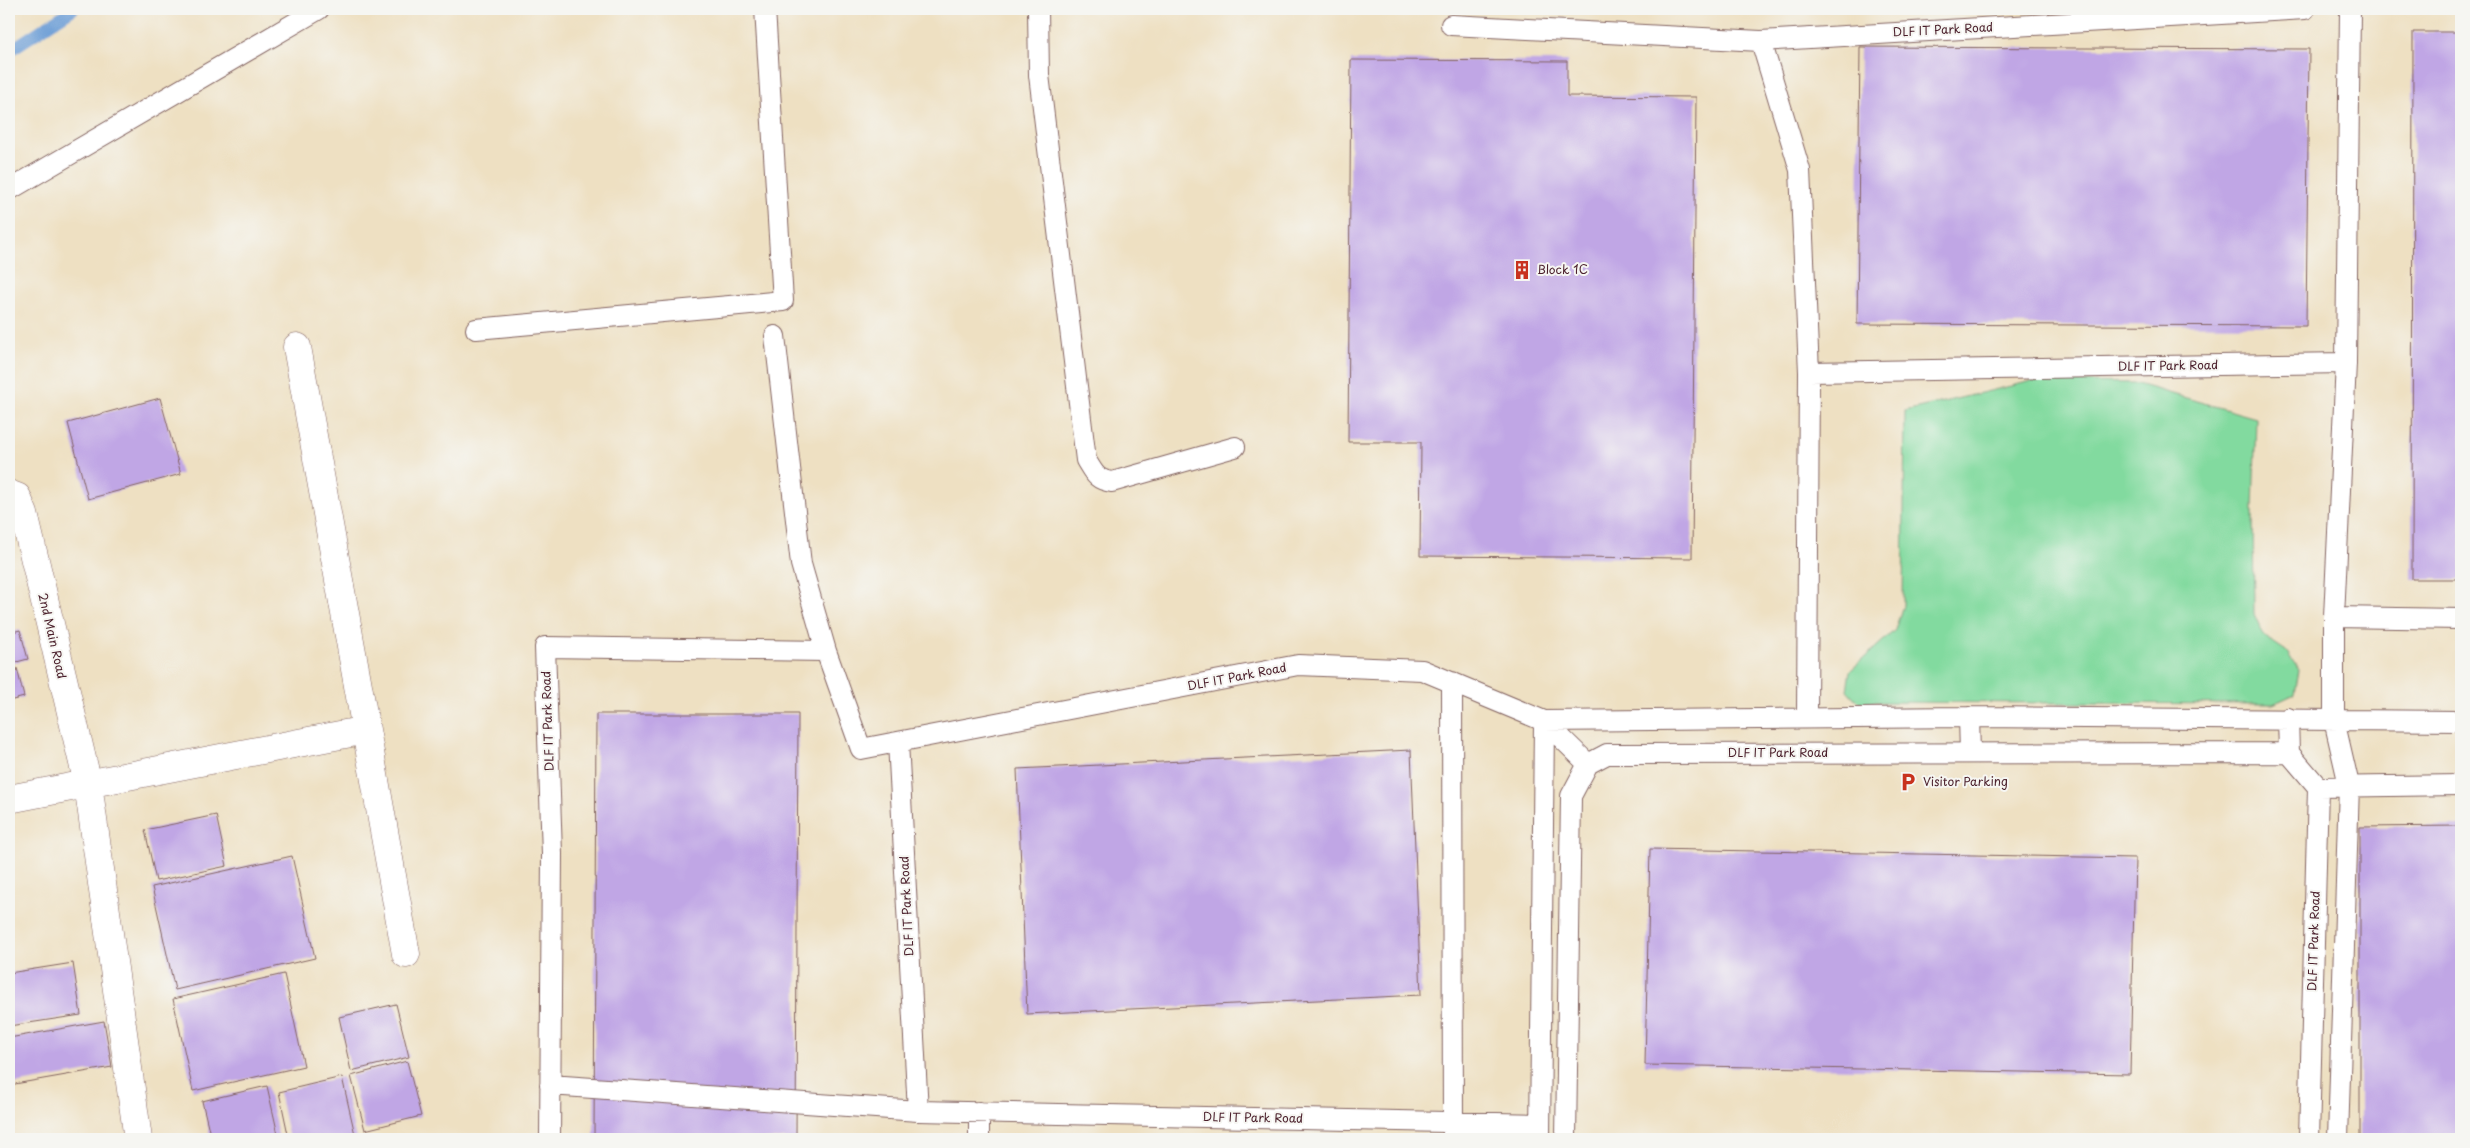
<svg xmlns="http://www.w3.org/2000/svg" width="2470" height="1148" font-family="'Playpen Sans',sans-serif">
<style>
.green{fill:#82da9f;stroke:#667c65}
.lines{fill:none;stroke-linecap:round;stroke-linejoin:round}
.stream{stroke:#6b9cd5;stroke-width:12}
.building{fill:#c0a6e5}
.lane-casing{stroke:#836360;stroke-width:22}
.street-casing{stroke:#836360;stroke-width:29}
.lane{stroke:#fff;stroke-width:20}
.street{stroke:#fff;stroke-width:28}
.labels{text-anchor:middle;stroke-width:4;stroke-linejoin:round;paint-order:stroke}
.street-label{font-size:12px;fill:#4a1f2b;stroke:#f6f6f2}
.poi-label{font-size:12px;fill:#4a1f2b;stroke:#f6f6f2;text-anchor:start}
</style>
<rect width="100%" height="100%" fill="#f6f6f2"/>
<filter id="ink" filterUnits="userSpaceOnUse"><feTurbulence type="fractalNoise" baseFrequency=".02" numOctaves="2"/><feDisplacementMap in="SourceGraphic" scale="10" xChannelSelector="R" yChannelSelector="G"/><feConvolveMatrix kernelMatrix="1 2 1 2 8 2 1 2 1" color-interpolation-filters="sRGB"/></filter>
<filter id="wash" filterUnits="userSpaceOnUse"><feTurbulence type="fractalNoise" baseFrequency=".0096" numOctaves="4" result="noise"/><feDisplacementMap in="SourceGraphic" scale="20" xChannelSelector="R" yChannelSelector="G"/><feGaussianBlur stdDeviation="1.12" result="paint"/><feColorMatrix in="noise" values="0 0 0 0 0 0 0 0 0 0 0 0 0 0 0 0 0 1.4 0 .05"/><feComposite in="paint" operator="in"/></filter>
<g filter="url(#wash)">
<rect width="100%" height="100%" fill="#eee0c2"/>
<path class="green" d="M2032,381L2134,383L2256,418L2253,508L2254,614L2264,636L2286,651L2299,670L2295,694L2273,704L1858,702L1847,690L1850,671L1895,630L1903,605L1905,411Z"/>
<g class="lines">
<path class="stream" d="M9,51L73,9"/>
</g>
<g id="blocks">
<path class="building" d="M2413,32H2461V579H2412Z
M1860,47L2309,49L2306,326L1857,324Z
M1351,60L1567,61V96L1696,97L1692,558L1420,556L1421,442H1348Z
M160,398L181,474L88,499L68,423Z
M20,630L28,659L9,664V633Z
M17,668L24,697L9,701V670Z
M596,714H798L796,1139H594Z
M1411,750L1421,995L1027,1014L1017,769Z
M216,815L227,866L156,881L145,830Z
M2461,826V1139H2360V827Z
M1650,849L2135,858L2130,1074L1645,1065Z
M292,856L315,958L175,990L152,887Z
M73,963L81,1015L9,1026V973Z
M284,974L304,1066L193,1091L173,999Z
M396,1004L409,1057L351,1071L339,1017Z
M104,1021L112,1067L9,1085V1038Z
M407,1061L421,1116L365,1130L351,1076Z
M342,1077L356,1139H289L279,1092Z
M267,1086L279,1139H211L202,1101Z"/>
</g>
</g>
<g filter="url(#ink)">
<use href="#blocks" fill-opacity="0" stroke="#836360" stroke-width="1"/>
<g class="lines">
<g class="lane-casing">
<path id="lane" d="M1038,9L1039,75L1086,460C1094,473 1096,480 1112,482L1235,447
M1451,25L1761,41L2305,9
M1761,41L1800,170L1809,372L1807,717
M9,190L319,9
M476,329L783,301L765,9
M775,336L801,564L826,651
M1809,372L2346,363
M2334,617L2461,619
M1452,682L1453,1139
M1969,717L1970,753
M2288,718L2289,753L2318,787L2309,1139
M898,742L918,1111
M2318,787L2461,785
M550,1085L918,1111L1540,1124
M979,1112V1139
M550,1139L552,854L545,647L826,651L861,749L1298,665L1422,670L1544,721L1588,764
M1540,1139L1544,721L1969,717L2461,721
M1566,1139L1571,796L1588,764L1607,754L2289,753
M2338,1139L2349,785L2334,720V617L2346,363L2350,9"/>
</g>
<g class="street-casing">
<path id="street" d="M9,494L17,497L24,514L88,784L138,1139
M366,730L406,954
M9,799L366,730L297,347"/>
</g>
<use href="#lane" class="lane"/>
<use href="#street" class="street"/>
</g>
</g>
<defs>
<g id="building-bare" transform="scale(1.5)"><path d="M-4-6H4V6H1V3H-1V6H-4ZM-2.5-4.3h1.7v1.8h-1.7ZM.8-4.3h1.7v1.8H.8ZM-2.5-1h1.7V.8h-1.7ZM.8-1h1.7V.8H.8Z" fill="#c8321e" stroke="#f6f6f2" stroke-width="2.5" paint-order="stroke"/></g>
<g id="parking-bare" transform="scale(1.5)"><path d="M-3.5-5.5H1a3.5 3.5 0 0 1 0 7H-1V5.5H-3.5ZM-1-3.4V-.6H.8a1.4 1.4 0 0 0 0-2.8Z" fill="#c8321e" stroke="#f6f6f2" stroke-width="2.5" paint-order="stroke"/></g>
</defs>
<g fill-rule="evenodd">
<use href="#building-bare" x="1522" y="270"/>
<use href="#parking-bare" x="1908" y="782"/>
</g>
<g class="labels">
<g class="street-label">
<text transform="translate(1943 30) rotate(-3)" y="4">DLF IT Park Road</text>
<text transform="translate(2168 366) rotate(-1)" y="4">DLF IT Park Road</text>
<text transform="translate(52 636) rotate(77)" y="4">2nd Main Road</text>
<text transform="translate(1237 677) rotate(-11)" y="4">DLF IT Park Road</text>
<text transform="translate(548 721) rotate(-92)" y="4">DLF IT Park Road</text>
<text x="1778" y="757">DLF IT Park Road</text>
<text transform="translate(907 906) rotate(-93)" y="4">DLF IT Park Road</text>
<text transform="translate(2314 941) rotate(-88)" y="4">DLF IT Park Road</text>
<text transform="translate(1253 1118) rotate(1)" y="4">DLF IT Park Road</text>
</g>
<g class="poi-label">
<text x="1537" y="274">Block 1C</text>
<text x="1923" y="786">Visitor Parking</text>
</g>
</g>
<rect width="2470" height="1148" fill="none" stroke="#f6f6f2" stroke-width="30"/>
</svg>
